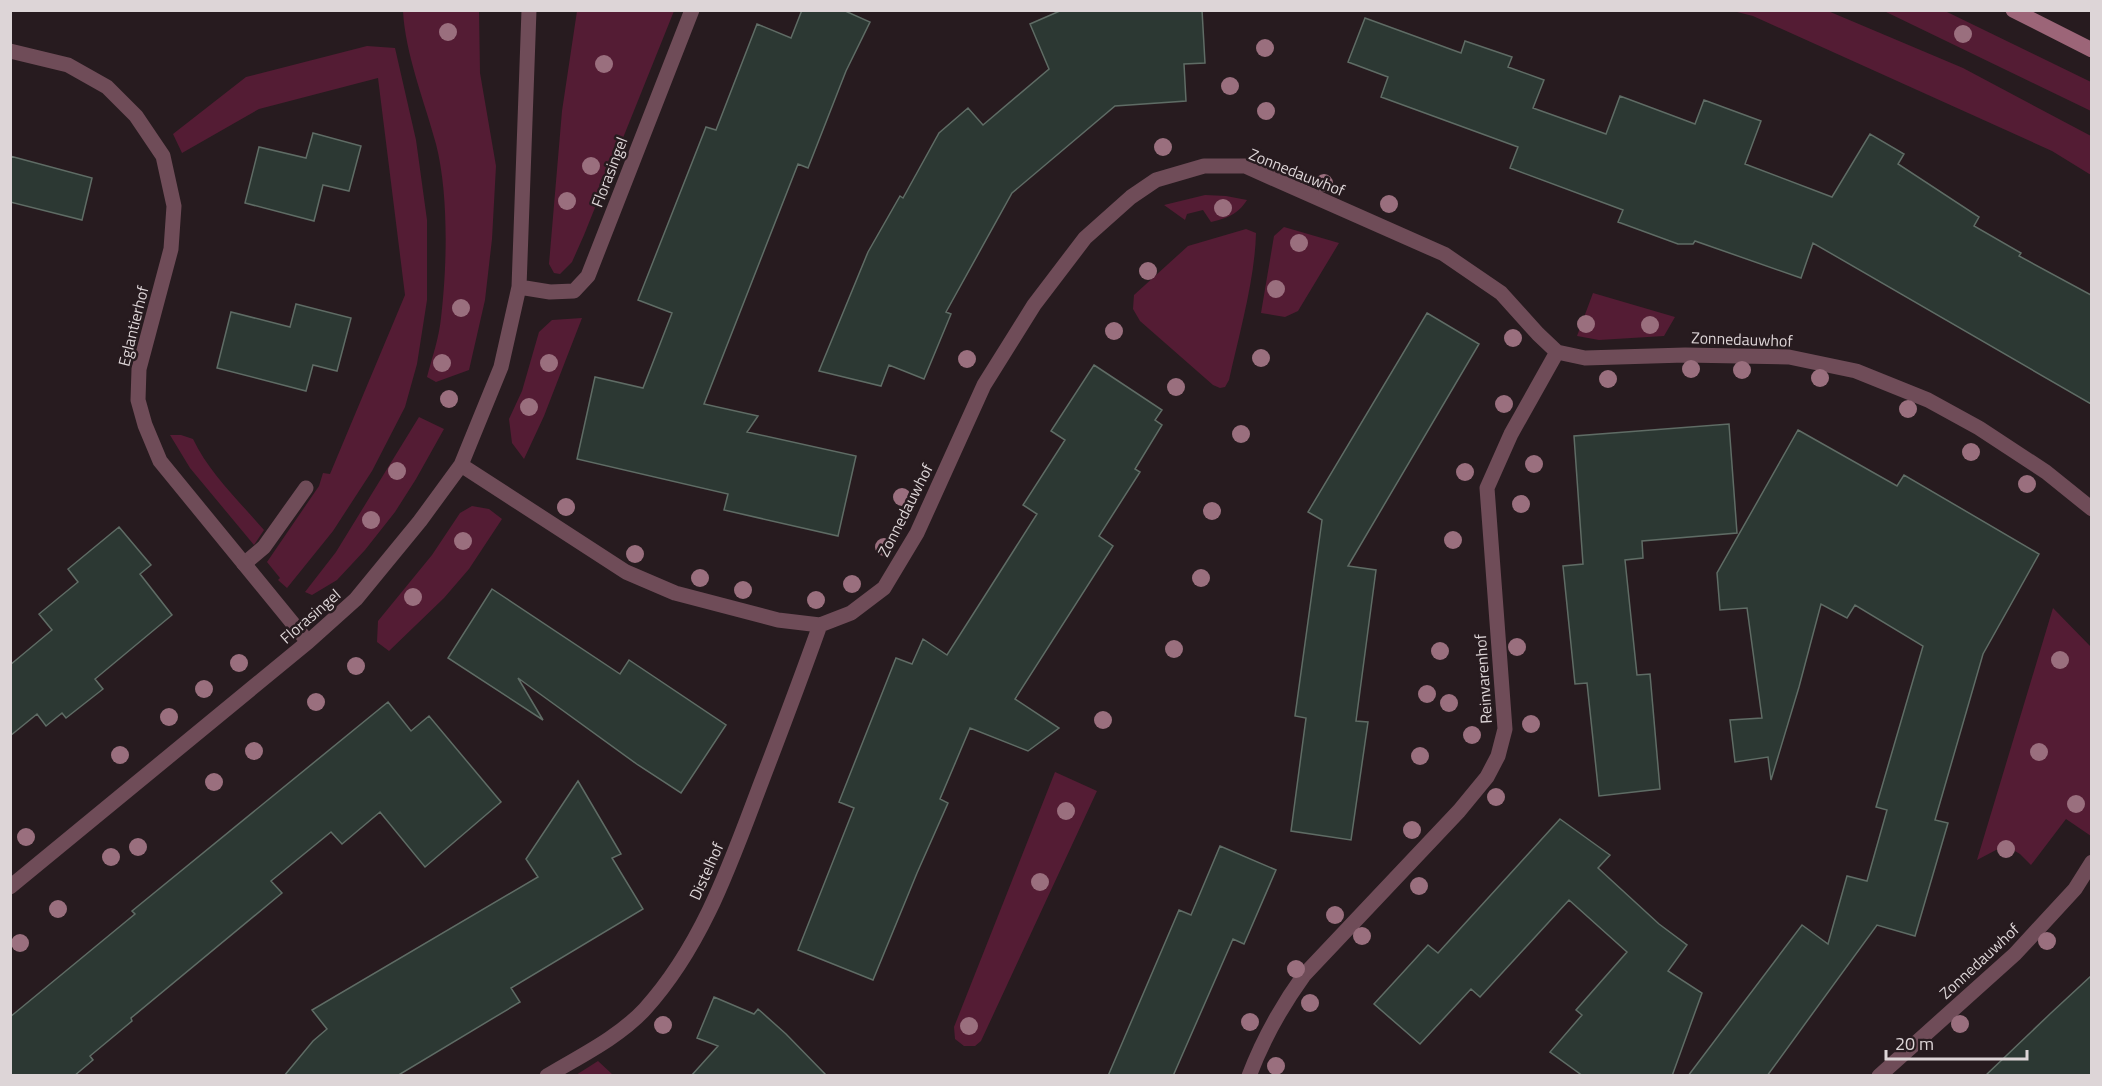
<svg xmlns="http://www.w3.org/2000/svg" width="2102" height="1086" font-family="'Titillium Web',sans-serif">
<style>
.green{fill:#541c34}
.building{fill:#2c3833;stroke:#5f6c65;stroke-width:1.5}
.lines{fill:none;stroke-linecap:round;stroke-linejoin:round}
.lane{stroke:#6f4c58;stroke-width:15}
.street{stroke:#6f4c58;stroke-width:15}
.secondary{stroke:#9c6578;stroke-width:15}
.tree{fill:#9a6f7e}
.labels{text-anchor:middle;stroke-width:5;stroke-linejoin:round;paint-order:stroke}
.street-label{font-size:16px;fill:#ddd5d7;stroke:#271b1f}
</style>
<rect width="100%" height="100%" fill="#271b1f"/>
<path class="green" d="M403,11H479L480,73L496,166L492,239L485,300L469,370L436,382L427,377C432,358 439,338 441,318C447,267 449,195 436,144C425,103 405,53 403,11Z
M577,11H674L584,235L572,262L560,274L554,273L549,264L562,111Z
M1733,11H1828L1963,68L2091,136V175L2052,151L1753,16Z
M1884,11H1945L2091,82V111Z
M367,46L395,48L416,140L427,220V300L417,364L405,407L372,471L333,531L287,588L278,580L280,578L267,562L319,486L323,473L330,474L405,295L378,78L259,109L182,153L173,134L246,77Z
M1205,195L1226,196L1247,200C1238,214 1228,218 1211,222L1203,210L1187,214L1185,220L1164,205Z
M1284,227L1339,243L1298,311L1285,317L1261,313L1274,236Z
M1246,229L1256,233C1255,279 1239,335 1229,380L1225,387L1220,388L1213,385L1140,321L1133,309L1134,295L1188,246Z
M1593,293L1675,317L1664,336L1599,340L1577,336Z
M582,318L544,416L524,459L512,443L509,419L522,391L539,332L552,320Z
M419,417L444,429L416,479L395,512L365,550L337,580L312,595L305,592L336,552Z
M170,435H181L193,439C209,473 240,502 264,530L254,545L190,468Z
M472,506L489,509L502,519L469,569L444,598L389,651L377,642L378,621L432,555L460,513Z
M2053,608L2091,647V836L2066,819L2031,865L2020,854L2008,847L1996,850L1977,860Z
M1055,772L1097,791L981,1041L975,1046H964L955,1039L954,1027Z
M598,1061L613,1075H576Z"/>
<path class="building" d="M802,10H843L870,22L846,71L808,168L798,164L704,404L758,416L747,432L856,456L838,536L724,510L728,494L577,459L595,377L643,388L672,313L638,300L706,127L716,130L757,24L791,38Z
M1062,10H1202L1205,63L1184,64L1186,101L1115,106L1012,193L946,312L951,314L924,379L889,365L881,386L819,371L868,252L900,196L903,198L939,133L968,108L983,125L1049,69L1030,24Z
M1365,18L1461,53L1465,41L1512,57L1508,67L1544,80L1533,108L1606,134L1620,96L1695,124L1704,100L1761,121L1745,164L1832,197L1870,134L1904,154L1898,164L1979,217L1974,226L2021,253L2019,256L2091,295V404L1813,243L1801,278L1695,241L1693,244H1678L1618,222L1623,210L1510,168L1518,147L1381,97L1388,77L1348,62Z
M313,133L361,146L349,191L323,185L314,221L245,203L259,147L306,158Z
M10,156L92,178L82,220L10,202Z
M296,304L351,318L337,371L313,365L306,391L217,368L231,312L290,327Z
M1427,313L1479,344L1348,566L1376,570L1356,721L1368,722L1351,840L1291,831L1306,718L1295,716L1322,520L1308,512Z
M1094,365L1162,410L1155,420L1162,425L1135,469L1140,472L1099,536L1113,546L1015,699L1059,728L1028,751L970,728L940,799L948,803L917,873L873,980L798,950L854,808L839,802L896,658L912,664L923,639L947,655L1037,514L1023,505L1065,440L1051,431Z
M1729,424L1737,533L1642,541L1643,558L1625,560L1637,675L1650,674L1660,789L1599,796L1587,683L1575,684L1563,566L1583,564L1574,436Z
M1798,430L1897,486L1904,475L2039,554L1983,654L1935,820L1948,823L1915,936L1877,925L1767,1076H1688L1802,925L1828,944L1847,876L1867,881L1887,810L1876,807L1923,646L1855,605L1847,618L1821,604L1799,687L1771,780L1768,757L1735,762L1730,720L1762,718L1747,608L1720,610L1717,573Z
M119,527L151,565L140,574L172,615L95,679L103,689L66,718L62,713L46,726L37,714L10,736V665L52,630L39,614L78,582L68,569Z
M492,589L620,674L629,660L726,725L681,793L638,765L518,678L543,720L448,658Z
M388,702L411,731L429,716L501,802L425,867L380,812L342,844L331,832L271,881L282,893L131,1018L132,1021L90,1056L93,1060L74,1076H10V1017L135,914L132,911Z
M578,781L621,854L612,858L643,909L511,988L520,1002L397,1076H284L313,1041L327,1029L312,1010L538,877L526,859Z
M1560,819L1610,855L1598,868L1659,924L1687,945L1668,971L1702,993L1672,1076H1583L1550,1052L1582,1015L1576,1010L1627,952L1569,900L1480,997L1471,989L1420,1044L1374,1004L1428,945L1438,953Z
M1220,846L1276,870L1244,944L1233,939L1173,1076H1108L1179,910L1191,915Z
M2091,976V1076H1985L2051,1013Z
M714,997L754,1014L758,1009L786,1034L827,1076H691L718,1046L697,1038Z"/>
<g class="lines">
<path class="lane" d="M244,564L264,547L306,488"/>
<path class="street" d="M10,51L68,65L107,87L136,116L163,156L174,206L171,249L139,369L138,400L145,425L160,461L308,642
M519,287L550,292L574,291L588,276L692,10
M461,465L626,572L675,593L778,620L820,625L851,613L884,588L917,533L984,385L1034,305L1085,238L1131,197L1156,180L1204,166H1245L1444,254L1501,293L1538,334L1557,352L1585,358L1685,355L1789,357L1856,371L1928,400L1979,428L2046,472L2092,509
M10,887L308,642L356,599L420,521L461,465L501,367L519,287L529,10
M547,1076C580,1056 618,1038 645,1009C703,945 731,862 761,783C781,731 801,678 820,625
M1249,1076C1263,1039 1281,1007 1304,975L1459,811L1487,777L1498,756L1505,729L1487,488L1511,434L1557,352
M1879,1076L2015,954L2075,889L2092,862"/>
<path class="secondary" d="M2013,10L2092,50"/>
</g>
<g class="tree">
<circle cx="448" cy="32" r="9"/>
<circle cx="1963" cy="34" r="9"/>
<circle cx="1265" cy="48" r="9"/>
<circle cx="604" cy="64" r="9"/>
<circle cx="1230" cy="86" r="9"/>
<circle cx="1266" cy="111" r="9"/>
<circle cx="1163" cy="147" r="9"/>
<circle cx="591" cy="166" r="9"/>
<circle cx="1324" cy="183" r="9"/>
<circle cx="567" cy="201" r="9"/>
<circle cx="1389" cy="204" r="9"/>
<circle cx="1223" cy="208" r="9"/>
<circle cx="1299" cy="243" r="9"/>
<circle cx="1148" cy="271" r="9"/>
<circle cx="1276" cy="289" r="9"/>
<circle cx="461" cy="308" r="9"/>
<circle cx="1586" cy="324" r="9"/>
<circle cx="1650" cy="325" r="9"/>
<circle cx="1114" cy="331" r="9"/>
<circle cx="1513" cy="338" r="9"/>
<circle cx="1261" cy="358" r="9"/>
<circle cx="967" cy="359" r="9"/>
<circle cx="442" cy="363" r="9"/>
<circle cx="549" cy="363" r="9"/>
<circle cx="1691" cy="369" r="9"/>
<circle cx="1742" cy="370" r="9"/>
<circle cx="1820" cy="378" r="9"/>
<circle cx="1608" cy="379" r="9"/>
<circle cx="1176" cy="387" r="9"/>
<circle cx="449" cy="399" r="9"/>
<circle cx="1504" cy="404" r="9"/>
<circle cx="529" cy="407" r="9"/>
<circle cx="1908" cy="409" r="9"/>
<circle cx="1241" cy="434" r="9"/>
<circle cx="1971" cy="452" r="9"/>
<circle cx="1534" cy="464" r="9"/>
<circle cx="397" cy="471" r="9"/>
<circle cx="1465" cy="472" r="9"/>
<circle cx="2027" cy="484" r="9"/>
<circle cx="902" cy="497" r="9"/>
<circle cx="1521" cy="504" r="9"/>
<circle cx="566" cy="507" r="9"/>
<circle cx="1212" cy="511" r="9"/>
<circle cx="371" cy="520" r="9"/>
<circle cx="1453" cy="540" r="9"/>
<circle cx="463" cy="541" r="9"/>
<circle cx="884" cy="547" r="9"/>
<circle cx="635" cy="554" r="9"/>
<circle cx="700" cy="578" r="9"/>
<circle cx="1201" cy="578" r="9"/>
<circle cx="852" cy="584" r="9"/>
<circle cx="743" cy="590" r="9"/>
<circle cx="413" cy="597" r="9"/>
<circle cx="816" cy="600" r="9"/>
<circle cx="1517" cy="647" r="9"/>
<circle cx="1174" cy="649" r="9"/>
<circle cx="1440" cy="651" r="9"/>
<circle cx="2060" cy="660" r="9"/>
<circle cx="239" cy="663" r="9"/>
<circle cx="356" cy="666" r="9"/>
<circle cx="204" cy="689" r="9"/>
<circle cx="1427" cy="694" r="9"/>
<circle cx="316" cy="702" r="9"/>
<circle cx="1449" cy="703" r="9"/>
<circle cx="169" cy="717" r="9"/>
<circle cx="1103" cy="720" r="9"/>
<circle cx="1531" cy="724" r="9"/>
<circle cx="1472" cy="735" r="9"/>
<circle cx="254" cy="751" r="9"/>
<circle cx="2039" cy="752" r="9"/>
<circle cx="120" cy="755" r="9"/>
<circle cx="1420" cy="756" r="9"/>
<circle cx="214" cy="782" r="9"/>
<circle cx="1496" cy="797" r="9"/>
<circle cx="2076" cy="804" r="9"/>
<circle cx="1066" cy="811" r="9"/>
<circle cx="1412" cy="830" r="9"/>
<circle cx="26" cy="837" r="9"/>
<circle cx="138" cy="847" r="9"/>
<circle cx="2006" cy="849" r="9"/>
<circle cx="111" cy="857" r="9"/>
<circle cx="1040" cy="882" r="9"/>
<circle cx="1419" cy="886" r="9"/>
<circle cx="58" cy="909" r="9"/>
<circle cx="1335" cy="915" r="9"/>
<circle cx="1362" cy="936" r="9"/>
<circle cx="2047" cy="941" r="9"/>
<circle cx="20" cy="943" r="9"/>
<circle cx="1296" cy="969" r="9"/>
<circle cx="1310" cy="1003" r="9"/>
<circle cx="1250" cy="1022" r="9"/>
<circle cx="1960" cy="1024" r="9"/>
<circle cx="663" cy="1025" r="9"/>
<circle cx="969" cy="1026" r="9"/>
<circle cx="1276" cy="1066" r="9"/>
</g>
<g class="labels">
<g class="street-label">
<text transform="translate(609 172) rotate(-69)" y="6">Florasingel</text>
<text transform="translate(1297 172) rotate(22)" y="6">Zonnedauwhof</text>
<text transform="translate(133 326) rotate(-76)" y="6">Eglantierhof</text>
<text transform="translate(1742 339) rotate(2)" y="6">Zonnedauwhof</text>
<text transform="translate(905 510) rotate(-63)" y="6">Zonnedauwhof</text>
<text transform="translate(310 616) rotate(-41)" y="6">Florasingel</text>
<text transform="translate(1483 679) rotate(-94)" y="6">Reinvarenhof</text>
<text transform="translate(706 871) rotate(-66)" y="6">Distelhof</text>
<text transform="translate(1979 961) rotate(-43)" y="6">Zonnedauwhof</text>
</g>
</g>
<rect width="2102" height="1086" fill="none" stroke="#ddd5d7" stroke-width="24"/>
<path d="M1886 1050v9h141v-9" fill="none" stroke="#ddd5d7" stroke-width="3"/>
<text x="1895" y="1050" font-size="18" fill="#ddd5d7" stroke="#271b1f" stroke-width="4.5" paint-order="stroke">20 m</text>
</svg>
